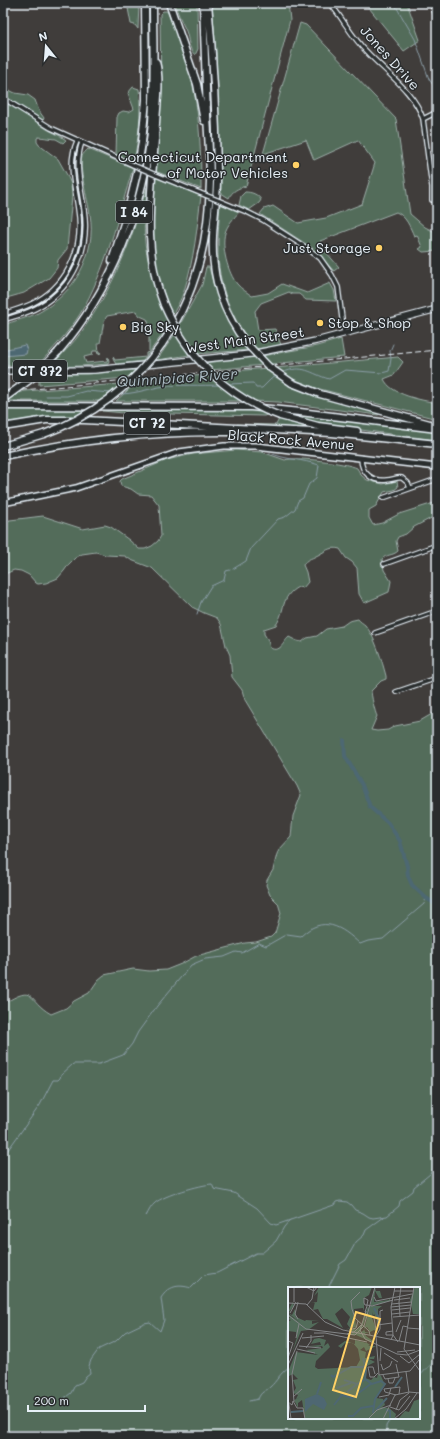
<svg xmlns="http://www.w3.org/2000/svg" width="440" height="1439" font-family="Mali,sans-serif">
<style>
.green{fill:#526c5a;stroke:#9daea9;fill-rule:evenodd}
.water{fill:#4e6772;stroke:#8c9ea8}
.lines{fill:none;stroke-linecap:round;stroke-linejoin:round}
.stream{stroke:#8c9ea8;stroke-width:1}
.canal{stroke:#4e6772;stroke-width:4}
.street-casing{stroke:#e8f1f8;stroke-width:6}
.secondary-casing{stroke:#e8f1f8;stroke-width:8}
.primary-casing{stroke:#e8f1f8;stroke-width:8}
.highway-casing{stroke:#e8f1f8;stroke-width:9}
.street{stroke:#2a2d2e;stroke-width:3.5}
.secondary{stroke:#2a2d2e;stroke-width:5}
.primary{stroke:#2a2d2e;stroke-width:5.5}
.highway{stroke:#2a2d2e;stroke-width:6}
.rail{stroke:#e8f1f8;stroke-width:1;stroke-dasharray:6 3;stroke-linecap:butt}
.street-bridge-casing{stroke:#e8f1f8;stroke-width:6;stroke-linecap:butt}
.highway-bridge-casing{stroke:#e8f1f8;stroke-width:9;stroke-linecap:butt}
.street-bridge{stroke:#2a2d2e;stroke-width:3.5}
.highway-bridge{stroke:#2a2d2e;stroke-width:6}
.poi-dot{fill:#ffd166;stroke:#2a2d2e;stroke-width:1.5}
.labels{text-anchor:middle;stroke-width:3;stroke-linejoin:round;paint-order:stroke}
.shield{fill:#2a2d2e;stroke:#afb6bb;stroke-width:1}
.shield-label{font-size:13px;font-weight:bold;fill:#e8f1f8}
.street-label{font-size:14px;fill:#e8f1f8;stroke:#2a2d2e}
.poi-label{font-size:14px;fill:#e8f1f8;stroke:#2a2d2e;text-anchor:end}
.water-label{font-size:15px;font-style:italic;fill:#aabac2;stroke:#2a2d2e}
.inset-river{fill:none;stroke:#4e6772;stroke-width:2}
.inset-road{fill:none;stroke:#838587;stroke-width:1}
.view{fill:#ffd166;fill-opacity:0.15;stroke:#ffd166;stroke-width:2}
.inset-edge{fill:none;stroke:#e8f1f8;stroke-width:2}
</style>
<rect width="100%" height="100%" fill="#403d3b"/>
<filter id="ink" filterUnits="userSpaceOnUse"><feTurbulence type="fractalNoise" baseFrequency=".025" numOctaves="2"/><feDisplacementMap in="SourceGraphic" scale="8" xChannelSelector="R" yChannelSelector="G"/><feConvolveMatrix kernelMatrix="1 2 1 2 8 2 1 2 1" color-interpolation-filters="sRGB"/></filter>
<g filter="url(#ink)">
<path class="green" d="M127,3H139L138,29L135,25L131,24Z
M175,3H197L198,49L195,55C188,48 189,39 186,31C182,22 177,13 175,3Z
M212,3H288L290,20L246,186C238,188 232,191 229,198L221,193L216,53Z
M365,3H407L420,40L404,51Z
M163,11H167C177,35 188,60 193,86C200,120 201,155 201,189L155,171L161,89L160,14Z
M300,23L306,25L396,119L410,214L425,227L437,233V251L423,252L419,249L422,247L417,235L414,236C410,227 406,216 396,212L320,241L325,251L339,267L334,271L312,248L260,214L264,209L273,206L298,223L326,218L362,204L375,163L358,140L314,160L306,140L263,154Z
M3,87L15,93L28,95L35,100L39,111L44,118L42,123V126C50,132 59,134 66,140L63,143L56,139L39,137L37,138V142L39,145L58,159L67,175L71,184L72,196L67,249L58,260L57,268L49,278L24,293L3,299Z
M133,87L139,89C142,114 138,138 134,162L116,155L117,117L119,113L123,111L129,112L134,109L128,93Z
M88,149L133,168C118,217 106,270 80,314C68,333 52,350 37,366H3V325C14,321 27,318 38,313C74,294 97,255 90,214C88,201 78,166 82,156C83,154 86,151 88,149Z
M154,177L201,196C197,228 194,260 184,291C181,300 176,308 172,316L159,280L152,242Z
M147,187C146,205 143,225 145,243C149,271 158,299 170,324L143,361L116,364L114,361L113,357L115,360L146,357V353L149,352V324L147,319L140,316L136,311L107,316L104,321L100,343H98L99,352L101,353L98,354L97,351H93L92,355L84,357L86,363L107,361L108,357L109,361L108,364L80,366L50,367C61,355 73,344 82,331C97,310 111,286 121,262C132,238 139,212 147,187Z
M245,192C251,192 258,194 261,200L259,203L249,210L239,205L241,196Z
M220,204L239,212C234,218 227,225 225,233C221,247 228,273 237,284C241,289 247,292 252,296L268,293L282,284L307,293L330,283L334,290L336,301L306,300L299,294H292L289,292L261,303L255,311L258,330L275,329L281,345L256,349C232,322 217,283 218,247C218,233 219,218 220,204Z
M206,267H209C216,298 229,325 248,350L196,354L178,328L202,285Z
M175,334L189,355L157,360Z
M341,339L344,357L271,364L262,356L317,346Z
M255,357L263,365L211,370L204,363Z
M398,357L403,362L394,375L384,379C391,395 421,400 437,403V419L316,388L294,380L275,368Z
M267,368L296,387L309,393L373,411L380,414L378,415L278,402L252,401L238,392L214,373Z
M135,370L127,378L39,385V378L42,374H87Z
M207,375L224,389L241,401H116L139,380Z
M121,384L100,401H6L19,393L25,391Z
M3,408L35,409L89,408L74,417H45L3,423Z
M107,408L258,410L267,415L264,416L124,413L102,411Z
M282,413L437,432V440C385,433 332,428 281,414Z
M279,419L312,429L237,425V424L276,425Z
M236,450L262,452L285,460C294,456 347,463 357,468L361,475L367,480L383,484L397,481L398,487L394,490L384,492L376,506L369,510V518L373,525L382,523L399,514L437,502V515L414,527L406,534L398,537L396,541L398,551C393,556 386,554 382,559L384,570L391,581L389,592L364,603L359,594L357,568L352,562L346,558L340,549C329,546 325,552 316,556C311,559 306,559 303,565L306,572L308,582L303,588L298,587C280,597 286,610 276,625L264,629V634L268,640L270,648C281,653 282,643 289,637L297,641L302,642L307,638L317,636L326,629L342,626L349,621L358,619C360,622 363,623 365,625C375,636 382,661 386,676V679L381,681L371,691C371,694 375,713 377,716L371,730L377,731L388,730L395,726L420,721L437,711V1436H3V1004C37,983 26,1000 51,1014L66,1008L74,1001L89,993L98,980L104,975L133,969L149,971L166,970L181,964L196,956L245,943L256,942L271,937L275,933L281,913L278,903L270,895L266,885L267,880L273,870L277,854L279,850L291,837L293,816L301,795L297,786L245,700L242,690L232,677L230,655L226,646L221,624L217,618L204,613L192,607L152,568L131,560L125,556L106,555L96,552L82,554L75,558L69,564L64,571L58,578L46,583L38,584L36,583L29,575L21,571L14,570L3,575V522L10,520L43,516L83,529L105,525L111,527L129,540L139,549H145L152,546L158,541L161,536L159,505L151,495L138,494L131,489L121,486L120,481L122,479L167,460L193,454ZM289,1288H419V1418H289Z"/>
<path class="water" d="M25,345L27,350L26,354L3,356V350Z"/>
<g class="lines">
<path class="stream" d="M394,3L415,39L429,79L437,91
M434,241L437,235
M282,373C303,363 311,374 329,379L345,370L382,373L389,371L391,359L390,351L393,344
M228,384L253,383L256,388H262L271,379L277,376
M119,394C133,394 145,390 159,387C179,384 200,386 221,385
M46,396H67L86,391L112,393
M233,569L246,561L251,548L278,519L285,517L295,509L298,501L303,498L309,484L317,478L319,465C302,459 286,460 270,453
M197,614L201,602L211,586L224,580L226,571L230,570
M3,1157L40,1105L53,1080H58L60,1078L61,1075L73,1064H99L123,1055L132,1044L138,1032L157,1006L191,965L205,959L224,957L236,952L242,953L259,943L266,946L287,934L301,936C323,915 341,926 360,944L368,941L383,939L424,904L426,898
M147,1215L146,1216C149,1211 151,1206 155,1203C164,1195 200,1185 212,1184L214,1189L234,1193L257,1208L271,1223L276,1225L334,1205L336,1202L340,1201L347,1202L351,1205L355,1210L363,1213L369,1217L373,1218L387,1216L399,1206L400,1201L413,1191L414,1187L430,1174L437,1163
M328,1288L340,1264L346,1260L356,1242L364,1235L366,1230L384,1217
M419,1378C421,1373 432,1364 437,1359
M62,1400L71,1393L75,1385L82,1382L86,1376L90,1373L89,1366L91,1360L99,1349L116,1341L125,1332L144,1323L150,1322L160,1331L164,1320L161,1298C169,1286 178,1284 191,1288L204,1275L217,1273L256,1253H262L276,1241L284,1227L290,1220
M249,1401L258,1399C262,1390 264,1393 270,1387C277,1381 279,1374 289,1367
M386,1436V1426L391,1418"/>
<path class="canal" d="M344,740L345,756L362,785L370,807L388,823L400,841L407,866L408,876L412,885L426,898L437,905"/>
<g class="street-casing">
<path id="street" d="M431,3L437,17
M333,7C344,21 353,38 366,51C384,71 415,92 423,119L432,187V200
M3,98L51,128L133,165
M423,119L437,112
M156,175L200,193
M220,201L249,213L263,220L308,249L320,258L332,275L338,287L344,334
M3,314C15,310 27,307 37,301C70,282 84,245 78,209C75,185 67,164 77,141
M3,320C16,316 29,313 40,306C75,286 90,247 84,209C81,186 74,165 82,142
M361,458C361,473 372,482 387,480C392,480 397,477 402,478L408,483L410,488
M383,498L437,479
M384,564L437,545
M375,633L437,611
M396,692L437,678"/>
</g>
<g class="secondary-casing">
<path id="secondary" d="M3,503L76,488L179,452L224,446H256L437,467"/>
</g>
<g class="primary-casing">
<path id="primary" d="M3,371L94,370L155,364L251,354L316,341L437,309"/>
</g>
<g class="highway-casing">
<path id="highway" d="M169,3L197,84L204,121
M208,3C213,58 216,114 217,170C218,192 214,214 213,236C211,275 222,313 247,344
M156,62C161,80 157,103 156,123C153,185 140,245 164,305
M112,261L127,214L137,173L142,142L146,100L145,3
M162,344C195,297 209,239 210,181C210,159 208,137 207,115C206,78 204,40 203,3
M58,352C113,288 145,206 152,122C155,82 153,42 153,3
M292,383L320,394L437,426
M3,406L251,407L300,412L437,429
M280,416L318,426L357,431
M3,427L46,420H84L332,433L437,444
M3,446L44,434
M3,456C78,440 154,431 232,432"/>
</g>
<use href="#street" class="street"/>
<use href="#secondary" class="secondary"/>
<use href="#primary" class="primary"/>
<use href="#highway" class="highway"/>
<path class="rail" d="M3,392L437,350"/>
<g class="street-bridge-casing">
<path id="street-bridge" d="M133,165L156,175
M200,193L220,201"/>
</g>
<g class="highway-bridge-casing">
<path id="highway-bridge" d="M164,305C187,357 227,397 280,416
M247,344L269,367L292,383
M3,399L32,378L58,352
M44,434C91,417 133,386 162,344"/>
</g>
<use href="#street-bridge" class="street-bridge"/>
<use href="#highway-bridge" class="highway-bridge"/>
</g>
</g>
<g class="poi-dot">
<circle cx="296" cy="165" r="4"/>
<circle cx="379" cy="248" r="4"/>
<circle cx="320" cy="323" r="4"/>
<circle cx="123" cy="327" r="4"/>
</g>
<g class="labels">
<g class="shield">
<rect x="116" y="201" width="36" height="22" rx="3"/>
<rect x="13" y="360" width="54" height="22" rx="3"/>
<rect x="124" y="412" width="46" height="22" rx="3"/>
</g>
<g class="shield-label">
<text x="134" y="217">I 84</text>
<text x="40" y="376">CT 372</text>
<text x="147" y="428">CT 72</text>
</g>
<g class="street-label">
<text transform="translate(390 58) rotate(48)" y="5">Jones Drive</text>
<text transform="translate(245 340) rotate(-8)" y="5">West Main Street</text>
<text transform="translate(291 440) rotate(5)" y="5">Black Rock Avenue</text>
</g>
<g class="poi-label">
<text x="288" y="162">Connecticut Department<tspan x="288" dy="16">of Motor Vehicles</tspan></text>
<text x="371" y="253">Just Storage</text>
<text x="328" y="328" text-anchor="start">Stop &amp; Shop</text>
<text x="131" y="332" text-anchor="start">Big Sky</text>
</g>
<g class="water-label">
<text transform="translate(177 378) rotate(-4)" y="5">Quinnipiac River</text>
</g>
</g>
<g transform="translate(288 1287)">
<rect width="132" height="132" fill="#403d3b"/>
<path d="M31,0H84L81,8L76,11V24L75,21L66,22L68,40L56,43L62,41L59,37L62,30L54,21L47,27L55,41L39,32H35L30,22L25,23L27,15L22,16L29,15L30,5L26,9ZM87,0L88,4H92L94,11H91L87,4L86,15L101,13L102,11V14L98,15L83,19H94L90,22V34L86,27L85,29V25L84,31L89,45L86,43L82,45L79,40L76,42L77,45L82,46H77L78,49L88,56L82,54L88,57L68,48H59L65,46L62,43L68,41L74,32L66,45L74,37L80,19L81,22L72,46L76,43ZM127,0H132V27H125L122,13ZM5,15L6,19L0,26L4,28L7,22L8,30L17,34L18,33L31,34H24V37L31,35L20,43L13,44L4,66L9,50L8,45L0,44V35L3,33L0,32L2,31L0,27L13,36L0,26L2,20ZM31,51L38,53L36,59L40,56L42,60L28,74L27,80L30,82L68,80L72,73L70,62L65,56H57L53,61L50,59L57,54L67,57V53L79,56L82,58L80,59H88L78,64L76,60L72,63L78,65L77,71L87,69L86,72H81L87,75L79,79L77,91L83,93L86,90L89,91L90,87L93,89L97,98L88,111L95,112L97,118L94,120L101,121L108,127L107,131L17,132L14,113L10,116V121L6,113L15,109L8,112L10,108L5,106L8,101L5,93L10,92L5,87L1,89L0,85L8,65L30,68L18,63L35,61L34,59L30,60L21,59L33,58L32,55L23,57L26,52ZM132,112V132H110L117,124L121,125L126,114Z" fill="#526c5a"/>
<path d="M29,107L36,111L39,117L36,123L25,117L17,125V112Z" fill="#4e6772"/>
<path class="inset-river" d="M86,21L90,29V37M75,71L78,83L77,92L84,97L93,94L97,97L87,112L85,126M43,88L45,90L63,80H77M56,93L69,97L78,92M107,100L114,90M49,101L63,96M59,105L69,97M29,107L33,95M46,118L54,108L64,111L84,96M88,123L99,111M98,123L102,124V132M3,125L15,124M60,129H65L73,121L85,119"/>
<path class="inset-road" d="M6,0V15M18,0L26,4L29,0M107,0L103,20L105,48L110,55M126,0L116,62L132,84M106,4H125M72,5L63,14L64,22L67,31L81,44L82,48M86,10L88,14L124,7M106,13L122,11M0,16L18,17L37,35L55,43L132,58M104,17L123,15M19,18L24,12L26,0M103,20L123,18M95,23L92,24V42L88,49L91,88L122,84L131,73M104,23L122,21M78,24L72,43L77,52L109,67L119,68L132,63M77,25L79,19V18L80,13L76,11V16L77,18H79L84,19L105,13M2,26L8,15M104,27L122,25M0,28L18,42L67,48L76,39L87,0M112,29L111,15L113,0M105,30L132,28M86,31L88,43M10,32L7,27L10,15M89,38L104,36M120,41L132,42M61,43L68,41L70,34M108,45L113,33M26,46H37L79,55M59,47L66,45L73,38M8,51L11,37M14,51L36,49M103,53L105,48H98V45L105,44M0,54L5,56L0,71M111,54L115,39L120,40M11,59L33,61M18,61L23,54V48M9,62L27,66M109,65L127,63M96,66L110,75M112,69L121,76L132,67M92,74L93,61M93,77L95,83L102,79L104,74M0,78L15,46M87,87L85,80H80L82,90H86L90,86M95,88L97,92L111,90L108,77M100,92L101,96H105L107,91M108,108L97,105L96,102L112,100L111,107M5,110L14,102M91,110L101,108L103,101M0,115L4,118L5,114L9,121H15L17,132M6,115L4,87L9,64M1,117L3,132M102,120L111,123L122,109M108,123L112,113L121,106L118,85M80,132L89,123L103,118M95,132L107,108L121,105L132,106M106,132L118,122L129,106"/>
<path class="view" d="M68,25L92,32L68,110L45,103Z"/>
<rect width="132" height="132" class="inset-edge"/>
</g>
<rect width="440" height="1439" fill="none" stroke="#2a2d2e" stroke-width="16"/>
<rect x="8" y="8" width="424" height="1423" fill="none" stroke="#e8f1f8" stroke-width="1.5" filter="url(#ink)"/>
<g transform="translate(46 46) rotate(343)" stroke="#2a2d2e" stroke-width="3" paint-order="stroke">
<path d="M0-3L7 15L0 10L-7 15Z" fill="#e8f1f8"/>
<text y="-6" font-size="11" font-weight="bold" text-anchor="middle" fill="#e8f1f8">N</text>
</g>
<path d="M28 1405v6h117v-6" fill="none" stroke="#e8f1f8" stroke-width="2"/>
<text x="34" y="1405" font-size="12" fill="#e8f1f8" stroke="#2a2d2e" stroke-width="3" paint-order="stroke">200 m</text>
</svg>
